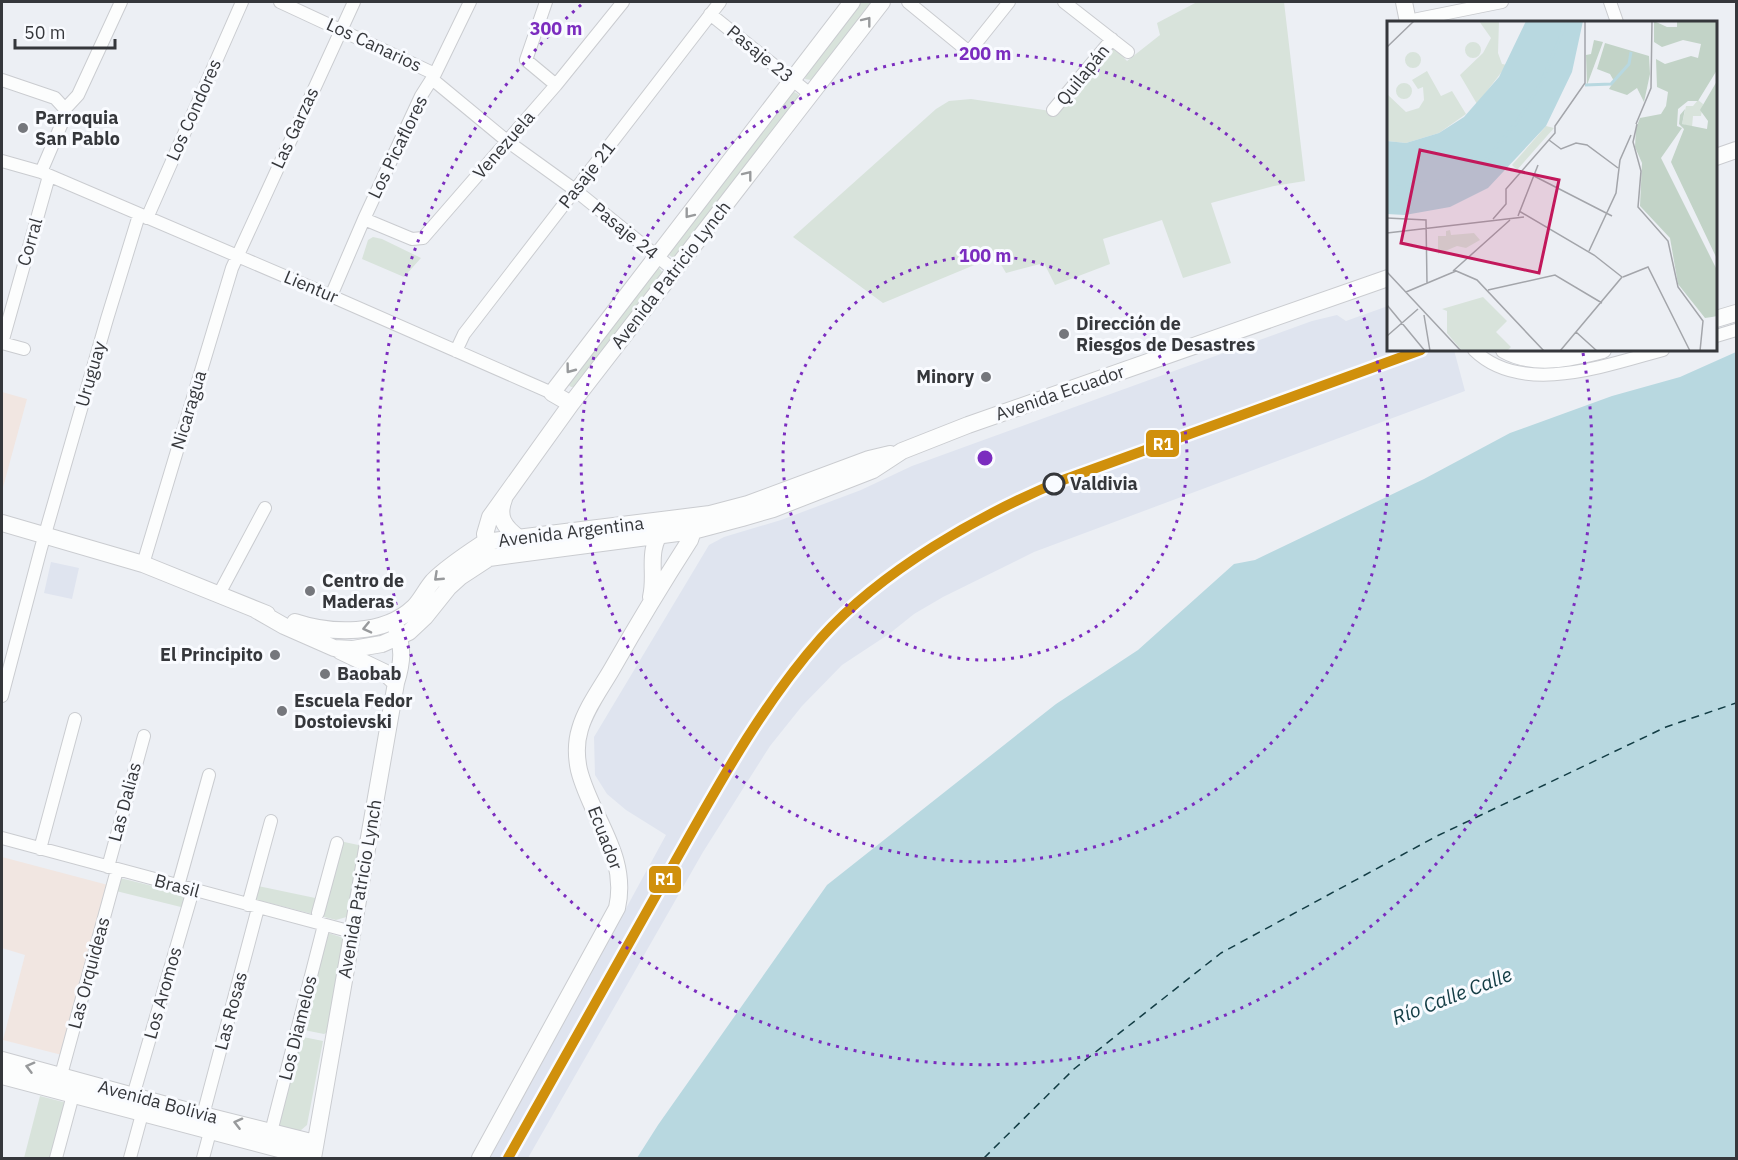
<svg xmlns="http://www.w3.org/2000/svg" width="1738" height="1160" font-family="'IBM Plex Sans',sans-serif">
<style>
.built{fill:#dfe4ef}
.education{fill:#f1e6e1}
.green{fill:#d8e3db}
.water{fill:#b8d8e0}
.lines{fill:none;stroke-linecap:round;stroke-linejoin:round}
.ferry{stroke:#133d45;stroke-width:1.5;stroke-dasharray:8 6;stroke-linecap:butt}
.street-casing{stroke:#caccd0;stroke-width:14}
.secondary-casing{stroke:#caccd0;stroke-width:18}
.street{stroke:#fcfdfd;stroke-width:12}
.secondary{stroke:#fcfdfd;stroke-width:16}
.rail-1-casing{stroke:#f9fbff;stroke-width:15}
.rail-1{stroke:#d0900c;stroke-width:10}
.oneway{stroke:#989a9c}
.ring{fill:none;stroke:#7b2cbf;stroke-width:3;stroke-dasharray:3 6}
.poi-dot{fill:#75777c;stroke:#f9fbff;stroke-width:2}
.stop-dot{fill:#f9fbff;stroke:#35373b;stroke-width:3}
.labels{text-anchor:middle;stroke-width:6;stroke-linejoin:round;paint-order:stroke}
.street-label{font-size:18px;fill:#35373b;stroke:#f9fbff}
.poi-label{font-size:18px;font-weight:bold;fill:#35373b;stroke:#f9fbff;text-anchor:start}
.stop-label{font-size:18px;font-weight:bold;fill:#35373b;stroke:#f9fbff;text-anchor:start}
.water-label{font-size:20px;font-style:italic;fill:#133d45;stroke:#f9fbff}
.inset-river{fill:none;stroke:#b8d8e0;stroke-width:3}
.inset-road{fill:none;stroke:#a3a5aa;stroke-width:1.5}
.view{fill:#c2185b;fill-opacity:0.15;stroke:#c2185b;stroke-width:3}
.inset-edge{fill:none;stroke:#35373b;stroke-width:3}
.centre{fill:#7b2cbf;stroke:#f9fbff;stroke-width:3}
.ring-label{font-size:18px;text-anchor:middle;font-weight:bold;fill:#7b2cbf;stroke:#f9fbff;stroke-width:6;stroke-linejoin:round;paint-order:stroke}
.line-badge{stroke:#f9fbff;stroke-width:2}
.badge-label{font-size:16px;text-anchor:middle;font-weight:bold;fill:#fff}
</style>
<rect width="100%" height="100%" fill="#eceff4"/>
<path class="built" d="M1388,306V350H1454L1465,391L1034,552L943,597L914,614L889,634L842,665L802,706L770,746L744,787L703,852L528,1158H490L666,835L626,810L607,794L595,775L594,737L709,545L724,537L781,520L861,490L912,466L1312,321L1337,315L1346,321Z
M51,562L79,568L72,599L44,593Z"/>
<path class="education" d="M2,392L27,399L2,491Z
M2,857L108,885L62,1055L3,1040L25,955L2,948Z"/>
<path class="green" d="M861,2H872L811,80L805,79L807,70Z
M1197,2H1284L1305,181L1274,186L1211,203L1231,263L1183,278L1162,220L1103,239L1110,264L1055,285L1044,263L1006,273L996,256L883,303L793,237L936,109L949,101L971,99L1057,112L1113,46L1127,61L1160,35L1157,23Z
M792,91L798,94V98L676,257H672L669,255V251Z
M373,237L382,239L421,258L404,277L362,259L368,240Z
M659,268L663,273L574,387H571L568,384L655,270Z
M335,840L363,846L350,916L336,920L254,899L258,886L320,899Z
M120,878L189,895L185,908L116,891Z
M325,932L344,938V942L326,1033L324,1034L299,1029Z
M298,1036L323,1041L307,1125L300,1131L275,1125Z
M40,1096L67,1103L51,1158H24Z"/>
<path class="water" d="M1736,352V1158H637L658,1125L827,885L1056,704L1138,650L1234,564L1255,560L1424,479L1510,433L1612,396L1680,377Z"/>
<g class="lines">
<path class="ferry" d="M984,1158L1074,1069L1221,953L1437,836L1666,727L1736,703"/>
<g class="street-casing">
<path id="street" d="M280,2L435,74
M546,2L526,60L556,85
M908,2L969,52L1009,2
M1064,2L1128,52
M1610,2L1617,22
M710,14L810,94
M1408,21L1502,2
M432,79L507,141L575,190L674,270
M2,80L55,98L65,109
M65,109L78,95L121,2
M1053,110L1112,39
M2,161L41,172L331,296L552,393
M41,172L65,116V109
M147,218L242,2
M364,219L412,239L423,238L556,85L623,2
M331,296L364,219L421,96L435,74L470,2
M1716,336L1736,330
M2,343L49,176
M2,343L24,349
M1474,350C1522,397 1607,365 1663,350
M456,351L464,334L720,2
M143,564L232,268L354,2
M219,594L265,508
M2,696L41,548L107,319L139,215
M2,838L352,932
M40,849L75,719
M108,867L144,736
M178,886L209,775
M248,905L271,821
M318,913L337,843
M61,1075L117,870
M133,1096L193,890
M203,1115L258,908
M271,1132L324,925
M56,1158L73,1095
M130,1158L142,1114
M203,1158L210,1132"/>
</g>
<g class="secondary-casing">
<path id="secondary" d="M1404,2L1408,22
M1716,157L1736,150
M1716,319L1736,313
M1504,350C1534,367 1572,358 1603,350
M571,404L552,393L852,2
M504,499C497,517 504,527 519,538
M2,523L143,564L267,614
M487,551L485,534L490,517L571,404L882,2
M651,597C657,571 645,552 664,527
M256,610L284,626L334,648L353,649L382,644L409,632L425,617L449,587L460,577L489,558L693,531L742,518L773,509L873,470L902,451L968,425L1388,278
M295,622C331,634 384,636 414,607C421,600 426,589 433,581C448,566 467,554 485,542L710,514L748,504L869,459L890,454
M340,651L384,672L396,683
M2,1060L203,1115L315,1143
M2,1076L313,1158L396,683C403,660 403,649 396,627
M480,1158L617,908C629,855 591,818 579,770C576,756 576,742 580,729C586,708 601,688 612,669C637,625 663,582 690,540L693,531L691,522"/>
</g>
<use href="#street" class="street"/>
<use href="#secondary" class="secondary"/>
<g class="rail-1-casing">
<path id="rail-1" d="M508,1158C561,1064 614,969 668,874C714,793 759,708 821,638C882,570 979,515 1063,480L1421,350"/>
</g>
<use href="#rail-1" class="rail-1"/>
</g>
<defs><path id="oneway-chevron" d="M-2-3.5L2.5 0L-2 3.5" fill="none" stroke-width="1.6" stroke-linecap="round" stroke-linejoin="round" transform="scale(1.5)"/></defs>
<g class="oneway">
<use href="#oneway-chevron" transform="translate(867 21) rotate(-52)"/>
<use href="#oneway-chevron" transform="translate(748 175) rotate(-52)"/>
<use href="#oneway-chevron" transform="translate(689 214) rotate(128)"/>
<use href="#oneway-chevron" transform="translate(570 369) rotate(127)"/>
<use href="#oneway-chevron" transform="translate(438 577) rotate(137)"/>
<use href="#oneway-chevron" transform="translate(367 628) rotate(167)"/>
<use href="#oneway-chevron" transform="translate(30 1067) rotate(-165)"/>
<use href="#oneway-chevron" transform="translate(238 1123) rotate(-166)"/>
</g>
<g class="ring">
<circle cx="985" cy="458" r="202"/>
<circle cx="985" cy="458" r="404"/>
<path d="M1583 353A607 607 0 1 1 583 3"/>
</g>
<g class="poi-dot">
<circle cx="23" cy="128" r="6"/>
<circle cx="1064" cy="334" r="6"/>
<circle cx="986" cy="377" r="6"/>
<circle cx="310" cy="591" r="6"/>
<circle cx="275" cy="655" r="6"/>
<circle cx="325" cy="674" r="6"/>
<circle cx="282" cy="711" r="6"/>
</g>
<circle class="stop-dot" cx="1054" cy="484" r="10"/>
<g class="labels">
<g class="street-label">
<text transform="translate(374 45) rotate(25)" y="6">Los Canarios</text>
<text transform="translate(760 54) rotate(39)" y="6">Pasaje 23</text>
<text transform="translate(1083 75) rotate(-51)" y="6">Quilapán</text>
<text transform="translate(194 110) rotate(-66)" y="6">Los Condores</text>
<text transform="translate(295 128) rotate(-65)" y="6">Las Garzas</text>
<text transform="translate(504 145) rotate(-49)" y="6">Venezuela</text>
<text transform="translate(398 147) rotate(-64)" y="6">Los Picaflores</text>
<text transform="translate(587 175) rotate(-52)" y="6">Pasaje 21</text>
<text transform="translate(625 231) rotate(39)" y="6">Pasaje 24</text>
<text transform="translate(30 242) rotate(-74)" y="6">Corral</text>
<text transform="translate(671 275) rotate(-52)" y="6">Avenida Patricio Lynch</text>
<text transform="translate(311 287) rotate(23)" y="6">Lientur</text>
<text transform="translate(91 374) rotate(-74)" y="6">Uruguay</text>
<text transform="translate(1060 393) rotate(-19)" y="6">Avenida Ecuador</text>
<text transform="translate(189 410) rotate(-73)" y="6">Nicaragua</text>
<text transform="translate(571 532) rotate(-7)" y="6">Avenida Argentina</text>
<text transform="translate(125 802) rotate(-75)" y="6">Las Dalias</text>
<text transform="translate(605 838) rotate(69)" y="6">Ecuador</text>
<text transform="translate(177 886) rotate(15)" y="6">Brasil</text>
<text transform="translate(360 889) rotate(-80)" y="6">Avenida Patricio Lynch</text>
<text transform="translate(89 973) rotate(-75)" y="6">Las Orquideas</text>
<text transform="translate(163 993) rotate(-74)" y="6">Los Aromos</text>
<text transform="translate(231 1011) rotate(-75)" y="6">Las Rosas</text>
<text transform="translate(298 1028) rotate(-76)" y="6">Los Diamelos</text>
<text transform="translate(158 1102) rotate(15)" y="6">Avenida Bolivia</text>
</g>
<g class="poi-label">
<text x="35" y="124">Parroquia<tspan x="35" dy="21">San Pablo</tspan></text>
<text x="1076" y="330">Dirección de<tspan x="1076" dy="21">Riesgos de Desastres</tspan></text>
<text x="974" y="383" text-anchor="end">Minory</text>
<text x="322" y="587">Centro de<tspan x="322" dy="21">Maderas</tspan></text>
<text x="263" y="661" text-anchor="end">El Principito</text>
<text x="337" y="680">Baobab</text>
<text x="294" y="707">Escuela Fedor<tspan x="294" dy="21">Dostoievski</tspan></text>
</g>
<g class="stop-label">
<text x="1070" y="490">Valdivia</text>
</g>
<g class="water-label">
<text transform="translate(1452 996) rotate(-21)" y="7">Río Calle Calle</text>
</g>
</g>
<g transform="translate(1387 21)">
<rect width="330" height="330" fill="#eceff4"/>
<path d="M92,0H112L111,32L115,43L120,44L90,83L73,54L96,32L104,17ZM78 29a8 8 0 1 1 16 0a8 8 0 1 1-16 0ZM18 39a8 8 0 1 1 16 0a8 8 0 1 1-16 0ZM40,50L54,75L65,70L79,93L52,112L19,122L0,120V73L19,91L32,87L37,79L36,66L31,68L25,59ZM9 70a8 8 0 1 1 16 0a8 8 0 1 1-16 0ZM311,79L316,83L314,95H306L305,106L295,103L299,85H306ZM159,105L167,107L130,149L125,144ZM63,209L64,214L87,212L93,219L79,227L70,225L51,233V215H59V210ZM96,276L120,300L109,311L124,326L120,330H75L60,312V290L55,288Z" fill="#d8e3db"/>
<path d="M267,0L280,6H290V0H330V49L311,80H301L291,88L290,105L295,107L274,137L330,249V295L325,296L318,297L291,263L283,217L253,185L255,142L248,126L249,107L253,97L274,93L279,85L281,71L270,66L269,38L278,43L304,35L311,37L314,23L296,19L275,26L267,21ZM207,19L216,21L200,64L199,34L204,33ZM218,22L262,35L263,53L257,81L250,67L240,74L222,68L227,60L223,53L210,48ZM330,60V238L284,141L297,108L292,103L293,94L298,88L295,103L320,108L321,100L313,89Z" fill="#c2d3c7"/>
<path d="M139,0H196L185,51L159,105L101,167L63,186L18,194L0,193V120L19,122L52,112L77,96L112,56Z" fill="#b8d8e0"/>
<path class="inset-river" d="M198,64L224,63L242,43L244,31M0,168L52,160L98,140L129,102L154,62L180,0"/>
<path class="inset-road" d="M0,26L27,0M249,103L264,67L265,0M250,103L246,121L254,150L251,186L281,220L291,266L316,300L313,330M162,119L174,128L189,122L200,124L231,147M147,155L225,195M132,190L207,234L235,256L173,330M131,195L151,144M0,197L39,199L40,262M106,198L119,183V168L168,112V105L198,62V0M0,212L137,196M202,230L229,172L233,139L244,114M67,249L90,259L157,330M66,250L123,199M0,251L74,330M236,256L261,246L303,330M101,269L168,254L215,282M19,271L69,250M0,284L38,330M37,294L43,330M189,311L210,330M0,315L31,288"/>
<path class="view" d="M33,129L172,159L152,252L14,222Z"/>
<rect width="330" height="330" class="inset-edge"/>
</g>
<circle cx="985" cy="458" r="9" class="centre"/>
<g class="ring-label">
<text x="556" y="35">300 m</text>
<text x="985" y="60">200 m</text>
<text x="985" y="262">100 m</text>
</g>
<g class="line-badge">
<rect x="1145" y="429" width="35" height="29" rx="6" fill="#d0900c"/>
<rect x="648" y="865" width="34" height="29" rx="6" fill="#d0900c"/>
</g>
<g class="badge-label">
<text x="1163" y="450">R1</text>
<text x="665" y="885">R1</text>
</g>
<rect width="1738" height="1160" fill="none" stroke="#35373b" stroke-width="6"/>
<path d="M15 39v9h100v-9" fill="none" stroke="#35373b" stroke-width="3"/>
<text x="24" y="39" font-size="18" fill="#35373b" stroke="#f9fbff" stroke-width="4.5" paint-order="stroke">50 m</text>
</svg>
